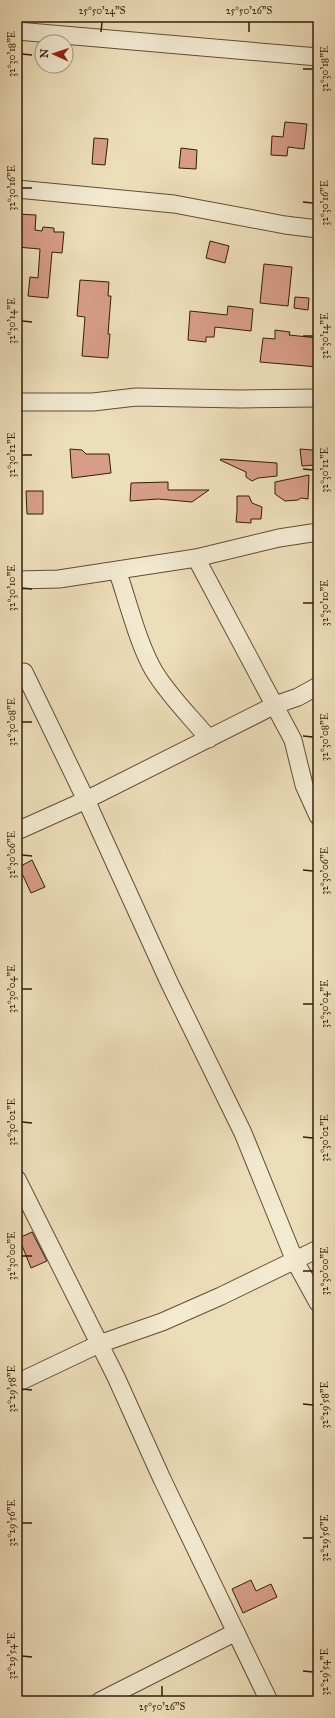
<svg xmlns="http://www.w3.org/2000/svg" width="335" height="1718" font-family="'IM FELL Great Primer',serif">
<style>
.building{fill:#d79d88;stroke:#321e07}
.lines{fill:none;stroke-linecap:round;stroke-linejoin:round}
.minor-casing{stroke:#614e34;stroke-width:19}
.minor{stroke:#f3ead2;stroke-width:17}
.ticks{fill:none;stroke:#321e07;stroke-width:1.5}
.neatline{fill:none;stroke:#321e07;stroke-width:1.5}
.ticks-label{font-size:10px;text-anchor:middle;fill:#321e07}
</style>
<rect width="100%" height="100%" fill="#eddeba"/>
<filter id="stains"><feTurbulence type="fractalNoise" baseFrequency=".005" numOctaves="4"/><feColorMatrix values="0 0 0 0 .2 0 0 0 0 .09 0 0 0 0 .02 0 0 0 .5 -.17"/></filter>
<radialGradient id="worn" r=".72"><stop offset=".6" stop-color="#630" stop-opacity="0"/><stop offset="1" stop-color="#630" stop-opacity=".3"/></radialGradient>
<path class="building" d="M285,122L307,124L304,149L288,147L287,156L271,155L272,136L283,137Z
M94,138L108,139L105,165L92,164Z
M181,148L197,150L196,169L179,168Z
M17,214L36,215L35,230L42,231L43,227L54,228V232H64L62,253L52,252L48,298L28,296L30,277L38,278L40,249L17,247Z
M210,241L229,246L225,263L206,258Z
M264,264L292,267L288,306L260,303Z
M80,280L109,282L108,296H111L108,334H110L108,358L82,356L85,317L77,316Z
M295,297L309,298L308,310L294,308Z
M228,306L253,309L251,331L215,327L214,337H206V342L188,340L190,311L227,315Z
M275,330L290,332L289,335L318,338V367L260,362L263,338L275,339Z
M70,449L82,450L86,454H109L111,473L72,478Z
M300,449L313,450L315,465L302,466Z
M221,459L277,463V476L258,478L252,481L246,477V472L220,460Z
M309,475L308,499L301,498L298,500L285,501L275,494V482Z
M168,482V490H209L192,502L158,499L130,501L131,483Z
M26,491H43V514H27Z
M237,496H249L252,503L262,507L261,519H251V523L236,522L237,512Z
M32,860L45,887L31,893L19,867Z
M32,1232L47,1261L31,1268L19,1238Z
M251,1580L256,1591L271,1584L277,1597L243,1613L232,1589Z"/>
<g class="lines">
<g class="minor-casing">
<path id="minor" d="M17,31L318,57
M17,189L174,204L285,225L318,229
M17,402H93L136,397L240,399L318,398
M196,558L293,740L304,785L318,816
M117,570C128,601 138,644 154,671C169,696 191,717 209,739
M17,580L59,579L196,558L279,538L318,532
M24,672L86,800L169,982L243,1133L295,1261L318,1303
M17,831L86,800L275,705L298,697L318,686
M17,1179L116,1377L162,1479L269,1701
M17,1383L99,1344L162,1322L221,1296L318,1249
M100,1701L236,1632"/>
</g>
<use href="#minor" class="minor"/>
</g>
<path class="ticks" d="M101,32L102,22M249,32V22M22,54L32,55M303,69H313M22,188H32M303,202L313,203M22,321L32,322M303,336H313M22,455H32M303,469L313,470M22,588L32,589M303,603H313M22,722H32M303,736L313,737M22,855L32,856M303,870L313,871M22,989H32M303,1004H313M22,1122L32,1123M303,1137L313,1138M22,1256H32M303,1271H313M22,1389L32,1390M303,1404L313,1405M22,1523H32M303,1538H313M22,1656L32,1657M303,1671L313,1672M162,1696V1686"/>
<rect width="335" height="1718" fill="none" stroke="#eddeba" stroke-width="44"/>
<g transform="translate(54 54) rotate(273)"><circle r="19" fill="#f3ead2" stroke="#a69881"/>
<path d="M0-3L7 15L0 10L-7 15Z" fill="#8f2418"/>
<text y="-6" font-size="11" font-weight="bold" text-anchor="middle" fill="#321e07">N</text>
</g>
<rect x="22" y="22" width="291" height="1674" class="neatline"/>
<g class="ticks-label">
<text x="102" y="14">25°50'24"S</text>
<text x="249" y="14">25°50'26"S</text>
<text transform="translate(11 54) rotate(-90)" y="4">32°30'18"E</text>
<text transform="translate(324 69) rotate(-90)" y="4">32°30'18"E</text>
<text transform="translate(11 188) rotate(-90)" y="4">32°30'16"E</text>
<text transform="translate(324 203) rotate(-90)" y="4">32°30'16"E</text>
<text transform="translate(11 321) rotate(-90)" y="4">32°30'14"E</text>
<text transform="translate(324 336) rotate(-90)" y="4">32°30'14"E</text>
<text transform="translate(11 455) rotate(-90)" y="4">32°30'12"E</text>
<text transform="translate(324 470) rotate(-90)" y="4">32°30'12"E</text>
<text transform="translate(11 588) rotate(-90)" y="4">32°30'10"E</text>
<text transform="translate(324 603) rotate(-90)" y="4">32°30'10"E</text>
<text transform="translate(11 722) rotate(-90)" y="4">32°30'08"E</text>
<text transform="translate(324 737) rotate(-90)" y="4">32°30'08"E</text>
<text transform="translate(11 855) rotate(-90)" y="4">32°30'06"E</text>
<text transform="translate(324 871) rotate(-90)" y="4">32°30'06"E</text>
<text transform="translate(11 989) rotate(-90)" y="4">32°30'04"E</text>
<text transform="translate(324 1004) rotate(-90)" y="4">32°30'04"E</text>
<text transform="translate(11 1122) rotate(-90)" y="4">32°30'02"E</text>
<text transform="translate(324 1138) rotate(-90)" y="4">32°30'02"E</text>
<text transform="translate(11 1256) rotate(-90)" y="4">32°30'00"E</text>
<text transform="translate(324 1271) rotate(-90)" y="4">32°30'00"E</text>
<text transform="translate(11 1389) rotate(-90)" y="4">32°29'58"E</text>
<text transform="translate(324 1405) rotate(-90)" y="4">32°29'58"E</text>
<text transform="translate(11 1523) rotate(-90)" y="4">32°29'56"E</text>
<text transform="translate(324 1538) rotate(-90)" y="4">32°29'56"E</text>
<text transform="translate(11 1656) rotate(-90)" y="4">32°29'54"E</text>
<text transform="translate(324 1672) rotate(-90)" y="4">32°29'54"E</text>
<text x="162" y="1710">25°50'26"S</text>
</g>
<rect width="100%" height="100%" filter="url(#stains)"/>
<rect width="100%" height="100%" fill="url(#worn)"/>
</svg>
